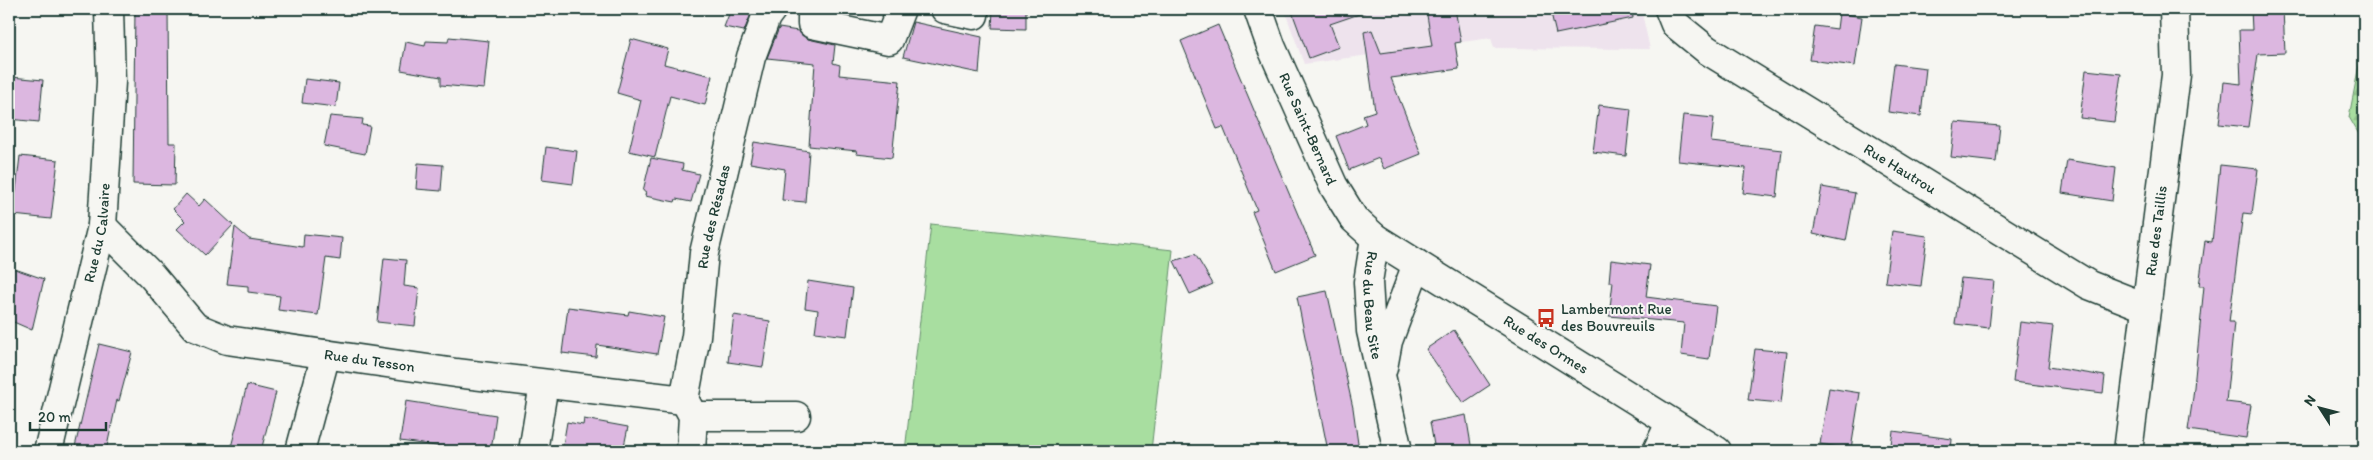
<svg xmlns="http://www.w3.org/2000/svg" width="2373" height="460" font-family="Itim,sans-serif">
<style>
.built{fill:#eee3ed}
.forest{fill:url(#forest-firs);stroke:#648e6a}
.pitch{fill:#a8dea0;stroke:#648e6a}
.building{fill:#dcb7e0;stroke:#1f3d34}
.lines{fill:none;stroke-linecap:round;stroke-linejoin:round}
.minor-casing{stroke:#1f3d34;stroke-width:31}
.minor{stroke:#f6f6f2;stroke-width:28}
.labels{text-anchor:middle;stroke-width:4;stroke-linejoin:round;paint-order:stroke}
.street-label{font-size:15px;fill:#1f3d34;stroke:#f6f6f2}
.poi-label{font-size:15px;fill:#1f3d34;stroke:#f6f6f2;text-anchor:start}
</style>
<defs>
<pattern id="forest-firs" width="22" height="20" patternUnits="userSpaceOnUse" patternTransform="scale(1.25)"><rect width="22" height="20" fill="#a8dea0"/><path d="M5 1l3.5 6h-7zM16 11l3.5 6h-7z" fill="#90bf8a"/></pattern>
</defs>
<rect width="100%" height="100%" fill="#f6f6f2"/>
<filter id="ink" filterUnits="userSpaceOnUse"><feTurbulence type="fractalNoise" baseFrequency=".02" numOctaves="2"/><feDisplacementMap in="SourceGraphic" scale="10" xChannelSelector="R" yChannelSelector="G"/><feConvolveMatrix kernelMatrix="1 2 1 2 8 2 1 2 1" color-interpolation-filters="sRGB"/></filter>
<g filter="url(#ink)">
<path class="built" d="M1284,9H1641L1650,49L1494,48L1491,38L1304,64Z"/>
<path class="forest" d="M2364,39V143L2349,117Z"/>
<path class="pitch" d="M931,224L1173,250L1151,451H905Z"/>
<path class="building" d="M135,9H168L169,143H176L175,185L133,184Z
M731,9H753L744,31L724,27Z
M993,9H1026V29L992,28Z
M1291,9H1364L1365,12L1330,24L1339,47L1309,58Z
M1426,9H1455L1461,42L1455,43L1459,69L1391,78L1421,154L1384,169L1379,158L1349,170L1336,136L1366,124L1363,115L1375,111L1364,32L1372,30L1381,53L1432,46Z
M1550,9H1632L1633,18L1556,34Z
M2251,9H2283L2285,53L2258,54L2248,127L2219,124L2224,82L2241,84L2239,30H2252Z
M1839,13L1862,17L1855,66L1810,60L1815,26L1837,29Z
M913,22L982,37L979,73L903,57Z
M1218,25L1315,255L1276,271L1252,212L1257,210L1223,127L1217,129L1181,41Z
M779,28L798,31L808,39L835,45L833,63L840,65L839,75L900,81L892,158L856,154L857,151L809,146L815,63L767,58Z
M449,37L489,41L484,89L441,85V77L401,70L406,42L425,46L426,41L448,42Z
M631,39L668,49L664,64L712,76L705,105L670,96L655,157L629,151L641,100L617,93Z
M1894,64L1926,68L1921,116L1888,112Z
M2086,70L2121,74L2114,122L2080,118Z
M11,77L43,80L39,122L9,119Z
M305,79L339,83L336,107L302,103Z
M1599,105L1631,109L1626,156L1593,152Z
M1683,115L1714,118L1711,142L1782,150L1777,197L1743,193L1746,168L1678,161Z
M330,116L363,119L362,125L370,126L365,154L324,146Z
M1955,122L2000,126L1996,162L1951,157Z
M754,142L809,151L805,202L782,200L785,169L750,163Z
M546,147L577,151L573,184L542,180Z
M20,156L58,160L51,219L13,215Z
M651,158L683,164L682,170L699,174L691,202L676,199L675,202L645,196L646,191H643Z
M2067,160L2116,168L2112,201L2062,193Z
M418,163L443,165L441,191L416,189Z
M2220,165L2258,169L2252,214L2243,213L2229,322H2234L2226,402L2251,405L2246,438L2188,430L2193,397L2204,286H2199L2205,241L2212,242Z
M1822,187L1855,193L1846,241L1813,234Z
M186,194L199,206L205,199L233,225L205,255L177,229L185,221L173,209Z
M235,227L249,239L303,247L304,234L342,238L340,260L326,258L318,315L278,310L280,296L248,292V286L227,284Z
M1892,231L1927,236L1921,286L1885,282Z
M1195,254L1213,284L1190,294L1174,261Z
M384,258L406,260L404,286L419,288L415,326L377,322Z
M1611,260L1650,265L1646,297L1716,306L1709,359L1681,355L1684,323L1609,316L1613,282H1609Z
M9,267L44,279L32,330L9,320Z
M1961,278L1994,281L1989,328L1955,324Z
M808,281L853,288L847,336L815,332L818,310L805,308Z
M1327,291L1353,408L1359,451H1328L1297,297Z
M568,307L628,315L629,311L664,317L657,354L597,345L596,357L562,353Z
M734,315L770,321L763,367L728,362Z
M2020,322L2053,326L2048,367L2105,376L2103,393L2013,382Z
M1454,330L1490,385L1463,403L1426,349Z
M99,344L132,352L119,401L117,400L106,451H74Z
M1755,349L1787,352L1781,403L1748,400Z
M247,385L276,392L261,451H230Z
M1829,388L1860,393L1851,449L1820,444Z
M406,401L496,415L491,451H472L400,441Z
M1466,415L1472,451H1435L1430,422Z
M584,419L628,427L623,451H562L567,422L583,425Z
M1893,431L1952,439L1951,451H1890Z"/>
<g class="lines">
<g class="minor-casing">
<g id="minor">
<path d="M812,9V24L889,40L901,9"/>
<path d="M945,9L974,15V9"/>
<path id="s1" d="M1258,9L1271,46L1333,185L1354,219L1375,238L1717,451"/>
<path id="s2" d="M1669,9L1675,24L1707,50L2089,285L2145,307"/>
<path id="s3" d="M102,226L152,276L195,327L227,340L456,373L684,400"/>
<path id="s4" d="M1375,238L1368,282L1371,331L1398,451"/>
<path d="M1383,368L1388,341L1417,264"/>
<path id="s5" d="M684,400L696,336L704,253L751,57L766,17L772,9"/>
<path d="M685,401L693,416L691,451"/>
<path d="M693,416H796"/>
<path id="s6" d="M48,451L102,226L111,82L109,9"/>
<path d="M300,451L326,354"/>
<path d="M533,451L544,384"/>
<path d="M1657,451L1670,423"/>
<path id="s7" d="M2128,451L2176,75L2174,9"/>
</g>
</g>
<use href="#minor" class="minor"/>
</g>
</g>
<defs>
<g id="bus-bare" transform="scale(1.5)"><path d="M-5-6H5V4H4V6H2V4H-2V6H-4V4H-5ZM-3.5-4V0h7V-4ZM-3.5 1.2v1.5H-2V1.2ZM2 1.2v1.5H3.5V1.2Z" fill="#c8321e" stroke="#f6f6f2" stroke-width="2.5" paint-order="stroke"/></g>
</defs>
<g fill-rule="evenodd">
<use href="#bus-bare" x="1546" y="318"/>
</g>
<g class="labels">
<g class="street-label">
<text dy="5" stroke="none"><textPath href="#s1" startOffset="130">Rue Saint-Bernard</textPath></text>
<text dy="5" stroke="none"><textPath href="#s2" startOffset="284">Rue Hautrou</textPath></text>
<text dy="5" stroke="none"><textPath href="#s5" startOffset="186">Rue des Résadas</textPath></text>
<text dy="5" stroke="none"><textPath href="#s7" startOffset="222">Rue des Taillis</textPath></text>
<text dy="5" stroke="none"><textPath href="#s6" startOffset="224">Rue du Calvaire</textPath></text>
<text dy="5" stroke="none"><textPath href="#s4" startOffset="68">Rue du Beau Site</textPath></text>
<text dy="5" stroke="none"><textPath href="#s1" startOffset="461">Rue des Ormes</textPath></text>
<text dy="5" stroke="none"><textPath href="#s3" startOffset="316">Rue du Tesson</textPath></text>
</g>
<g class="poi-label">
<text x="1561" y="314">Lambermont Rue<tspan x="1561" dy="17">des Bouvreuils</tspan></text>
</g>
</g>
<rect width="2373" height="460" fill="none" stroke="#f6f6f2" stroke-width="30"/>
<rect x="15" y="15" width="2343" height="430" fill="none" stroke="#1f3d34" stroke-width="2" filter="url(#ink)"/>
<g transform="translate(2320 408) rotate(306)" stroke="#f6f6f2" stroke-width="4" paint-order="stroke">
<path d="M0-4L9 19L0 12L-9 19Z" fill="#1f3d34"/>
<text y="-8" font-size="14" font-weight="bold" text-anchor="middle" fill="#1f3d34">N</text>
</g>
<path d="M30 422v8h76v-8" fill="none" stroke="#1f3d34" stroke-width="2.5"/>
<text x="38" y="422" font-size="15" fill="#1f3d34" stroke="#f6f6f2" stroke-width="4" paint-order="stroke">20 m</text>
</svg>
